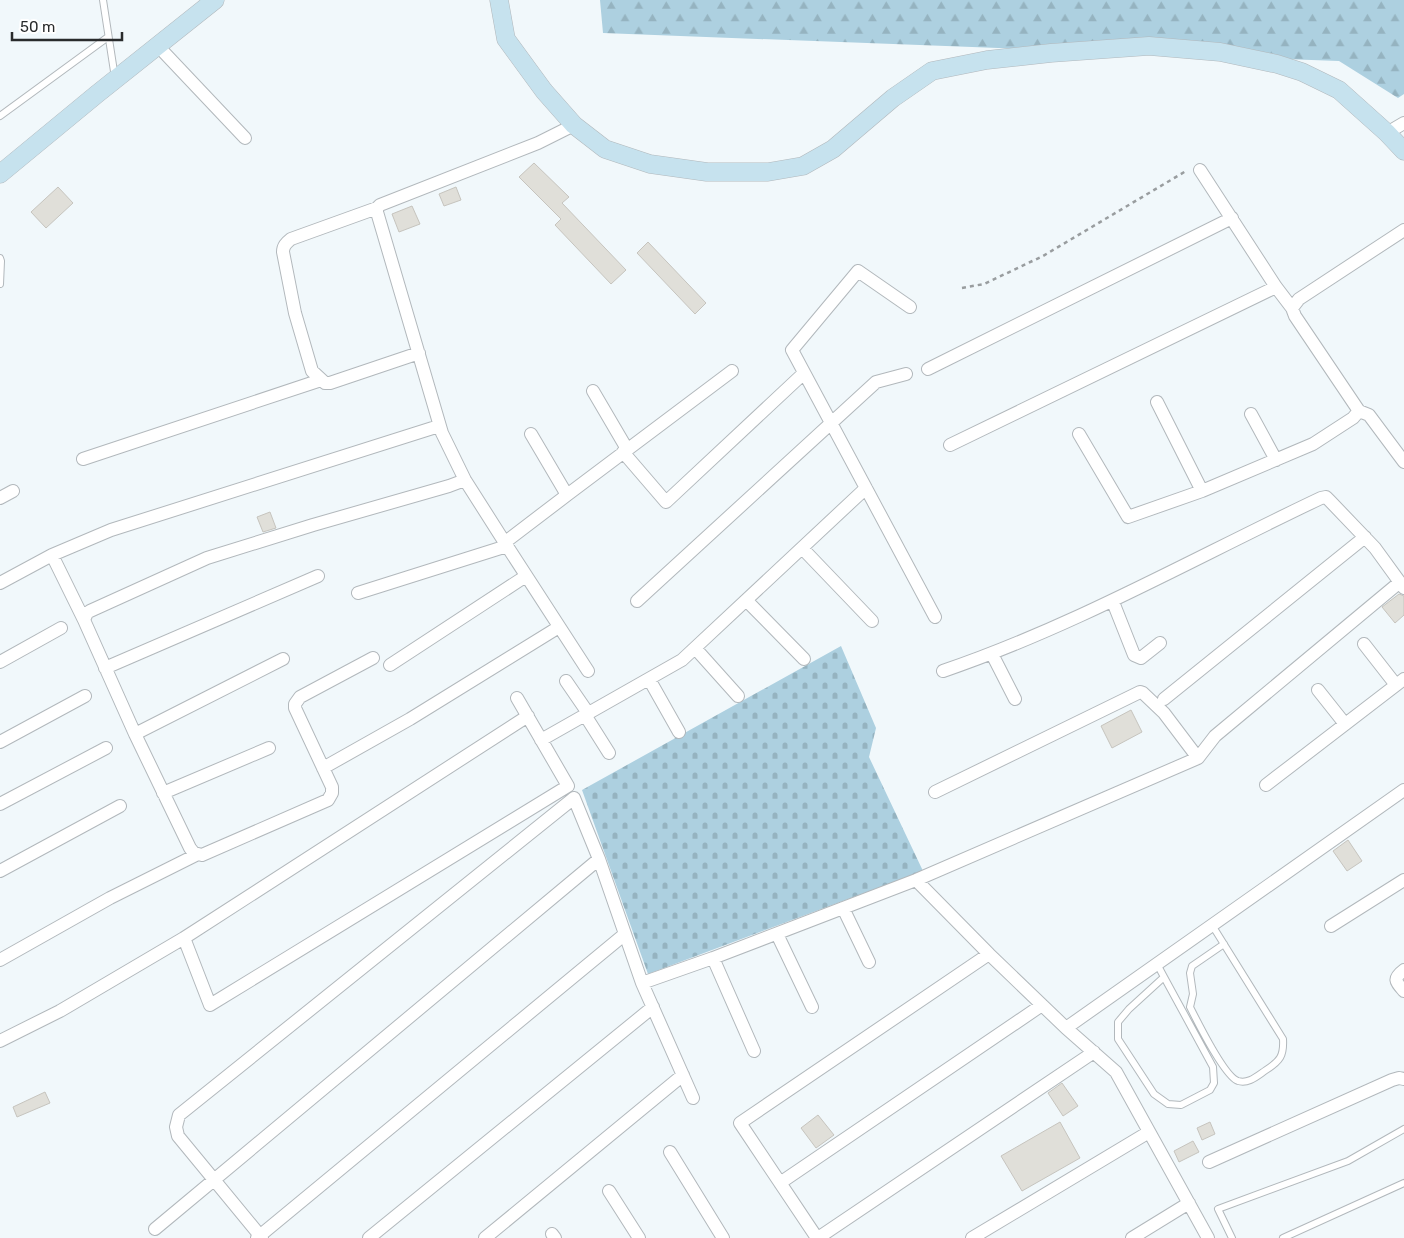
<svg xmlns="http://www.w3.org/2000/svg" width="1404" height="1238" font-family="Rubik,sans-serif">
<style>
.forest{fill:url(#forest-firs)}
.cemetery{fill:url(#cemetery-stones)}
.building{fill:#e0dfd9;stroke:#c6c4be}
.lines{fill:none;stroke-linecap:round;stroke-linejoin:round}
.lane-casing{stroke:#b2b8bc;stroke-width:8}
.street-casing{stroke:#b2b8bc;stroke-width:14}
.secondary-casing{stroke:#b2b8bc;stroke-width:19}
.path{stroke:#999d9f;stroke-width:2.5;stroke-dasharray:4 4;stroke-linecap:butt}
.lane{stroke:#fff;stroke-width:6}
.street{stroke:#fff;stroke-width:12}
.secondary{stroke:#c6e2ee;stroke-width:18}
</style>
<defs>
<pattern id="forest-firs" width="22" height="20" patternUnits="userSpaceOnUse" patternTransform="scale(1.25)"><rect width="22" height="20" fill="#add0e0"/><path d="M5 1l3.5 6h-7zM16 11l3.5 6h-7z" fill="#95b3c0"/></pattern>
<pattern id="cemetery-stones" width="16" height="16" patternUnits="userSpaceOnUse" patternTransform="scale(1.25)"><rect width="16" height="16" fill="#add0e0"/><path d="M2 7V4a2 2 0 0 1 4 0v3zM10 15v-3a2 2 0 0 1 4 0v3z" fill="#95b3c0"/></pattern>
</defs>
<rect width="100%" height="100%" fill="#f1f8fb"/>
<path class="forest" d="M600,0H1404V94L1398,98L1339,61L603,33Z"/>
<path class="cemetery" d="M841,646L876,728L869,757L923,871L648,974L582,790Z"/>
<path class="building" d="M534,163L569,197L562,203L626,270L611,284L555,225L561,219L519,177Z
M58,187L73,203L46,228L31,212Z
M456,187L461,200L444,206L439,194Z
M412,206L420,224L399,232L392,214Z
M648,242L706,303L695,314L637,253Z
M270,512L276,528L263,532L257,517Z
M1399,594L1404,596V615L1395,623L1382,607Z
M1131,710L1142,732L1112,748L1101,726Z
M1348,840L1362,861L1347,871L1333,851Z
M1062,1083L1078,1106L1063,1116L1048,1093Z
M45,1092L50,1103L17,1117L13,1107Z
M818,1115L834,1135L816,1148L801,1128Z
M1060,1122L1080,1158L1022,1191L1001,1156Z
M1210,1122L1215,1134L1202,1140L1197,1128Z
M1193,1141L1199,1152L1179,1162L1174,1151Z"/>
<g class="lines">
<g class="lane-casing">
<path id="lane" d="M103,0L115,78
M0,116L108,37
M0,258L1,261L0,284
M1212,925L1283,1039C1284,1056 1280,1061 1266,1070C1257,1076 1249,1084 1238,1081C1225,1077 1197,1021 1190,1007L1193,994L1190,973L1192,966L1224,944
M1157,964L1164,977L1213,1067L1214,1083L1210,1090L1181,1105L1168,1104L1154,1094L1118,1039V1022L1129,1009L1164,977
M1232,1238L1218,1209L1348,1161L1404,1129
M1283,1238L1404,1183"/>
</g>
<g class="street-casing">
<path id="street" d="M157,45L245,138
M574,125L538,143L380,205L377,208V212L442,433L465,480L507,546L588,671
M1387,133L1404,123
M1200,170L1276,287L1292,308
M377,208L291,239C286,243 283,246 283,252L295,313L312,371L325,383H330L419,353
M910,307L858,271L792,350L935,617
M928,369L1232,218
M593,391L627,449
M1157,402L1202,491
M1359,411L1369,415L1404,462
M1251,414L1276,460
M1079,434L1128,517L1202,491L1313,444L1353,418L1359,411L1295,316L1292,308L1299,299L1404,230
M950,445L1276,287
M623,452L666,502L804,373
M83,459L321,380
M567,495L732,371
M0,498L13,491
M504,543L567,495L531,434
M802,548L872,621
M52,555L84,620
M0,583L52,555L111,530L439,426
M358,593L507,546
M746,600L804,659
M637,601L876,382L906,374
M1113,602L1134,655L1141,658L1160,643
M1364,644L1396,685
M695,648L738,696
M992,654L1015,699
M373,658L300,697L295,704V708L332,787V793L328,800L202,855L194,853L190,848L135,734L84,620L87,613L90,611L207,558L313,525L449,486L465,480
M0,662L61,628
M390,665L526,576
M105,668L318,576
M943,671C1075,626 1196,557 1321,498L1326,497L1330,501L1375,548L1404,588
M649,679L679,732
M566,681L588,713
M1318,690L1345,724
M517,698L568,786L210,1005L184,938L528,716
M1164,699L1365,537
M585,715L609,753
M135,734L283,659
M541,740L682,660L866,488
M0,742L85,696
M323,768L410,719L559,627
M1266,785L1404,679
M935,792L1140,692L1143,693L1164,713L1198,758
M163,793L269,748
M0,804L106,748
M0,871L120,806
M916,880L989,954L1066,1028
M843,908L869,962
M1331,926L1404,880
M777,934L812,1007
M713,958L754,1051
M0,960L110,898L198,854
M1404,970C1392,979 1396,982 1404,991
M0,1041L60,1011L184,938
M693,1098L642,983L713,958L916,880L1198,758L1215,736L1400,582
M670,1152L723,1238
M1209,1162L1392,1080L1399,1078L1404,1079
M780,1183L1042,1005
M609,1191L639,1238
M155,1229L599,859
M552,1234L555,1238
M257,1238L625,934
M262,1238L178,1136L176,1127L179,1115L574,798L599,859L642,983
M369,1238L653,1007
M485,1238L683,1075
M817,1238L740,1123L989,954
M818,1238L1094,1052
M972,1238L1149,1132
M1132,1238L1189,1203
M1208,1238L1116,1072L1066,1028L1404,790"/>
</g>
<g class="secondary-casing">
<path id="secondary" d="M499,0L506,39L544,91L574,125L605,149L650,164L707,172H768L803,166L833,149L893,98L932,71L987,60L1051,53L1149,46L1220,52L1277,64L1302,72L1339,90L1387,133L1404,151
M0,174L97,94L215,0"/>
</g>
<path class="path" d="M962,288L984,284L1043,256L1186,171"/>
<use href="#lane" class="lane"/>
<use href="#street" class="street"/>
<use href="#secondary" class="secondary"/>
</g>
<path d="M12 32v8h110v-8" fill="none" stroke="#292b2c" stroke-width="2.5"/>
<text x="20" y="32" font-size="15" fill="#292b2c" stroke="#ffffff" stroke-width="4" paint-order="stroke">50 m</text>
</svg>
